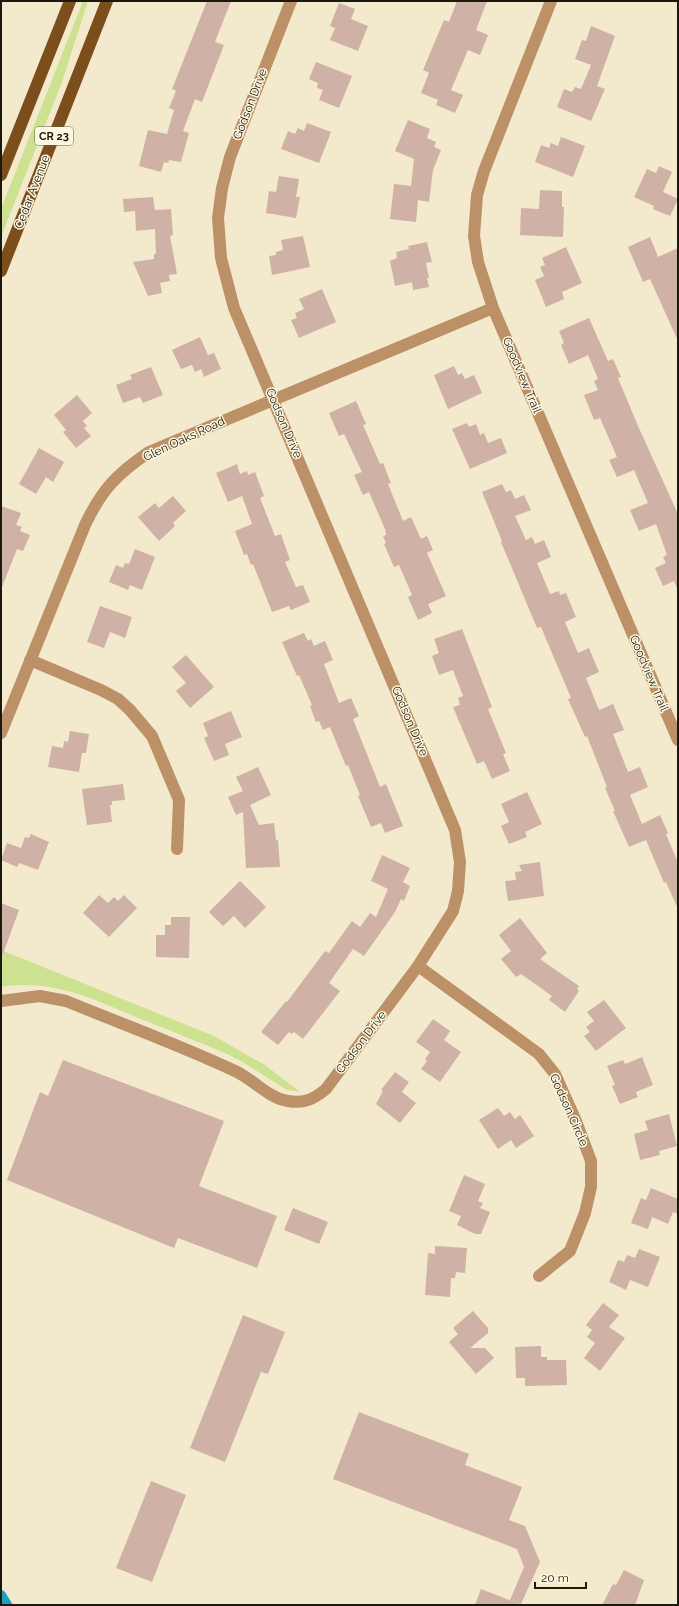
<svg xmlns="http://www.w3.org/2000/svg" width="679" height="1606" font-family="Raleway,sans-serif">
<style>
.green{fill:#cde290}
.water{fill:#1d9fc0}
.building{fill:#cfb1a5}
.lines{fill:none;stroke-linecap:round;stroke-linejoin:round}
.minor{stroke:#bd9167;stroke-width:12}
.major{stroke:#7c4e1c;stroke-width:12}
.labels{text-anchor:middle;stroke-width:3;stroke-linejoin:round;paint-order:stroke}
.shield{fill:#fef8e0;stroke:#5f5b4d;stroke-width:1}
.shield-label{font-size:11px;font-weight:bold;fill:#1b180e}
.street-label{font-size:12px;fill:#1b180e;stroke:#fef8e0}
</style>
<rect width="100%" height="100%" fill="#f3eacd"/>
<path class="green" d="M83,1H88L62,82L1,237V209Z
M1,950L214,1036L265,1065L300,1092L287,1090L241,1061L227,1054C197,1041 166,1029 136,1017C91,998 51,979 1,987Z"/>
<path class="water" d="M1,1589L5,1592L13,1605H1Z"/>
<path class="building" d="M207,1H231L215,42L224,45L202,102L195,99L183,131L189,133L181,162L169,160L168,163L164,162L161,172L139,166L148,130L167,134L174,110L169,108L176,91L172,89Z
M457,1H487L476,30L488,35L480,55L468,50L451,90L463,95L455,113L436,105L438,100L421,93L429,73L423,70L444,20L449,22Z
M339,3L355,9L351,19L368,26L358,51L330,40L335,28L330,26Z
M591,26L615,36L597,86L605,89L591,121L557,107L564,89L572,92L575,87L581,89L591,65L575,59L582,40L586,41Z
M316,62L352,76L339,108L319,100L323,90L317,88L318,83L309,79Z
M408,120L430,129L427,138L436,142L434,147L441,150L433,170L429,202L418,200L416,222L390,219L394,184L411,186L414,159L395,151Z
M307,123L331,132L319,163L281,149L288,131L295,134L298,128L304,131Z
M561,137L585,146L573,177L535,162L541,145L549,148L551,143L558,146Z
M659,166L672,172L663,192L678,199L670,216L653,209L654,206L634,197L647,169L656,173Z
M279,176L299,179L296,197H300L296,218L266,213L269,191L276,192Z
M540,190L562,191V207H564L563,237L520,235L521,208L539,209Z
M153,197L155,210L171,209L173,235L170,236L177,274L169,275L170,281L160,283L162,293L148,296L133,262L154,259V254H156L155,229L136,231L135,211L124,212L123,199Z
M303,236L310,267L272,275L269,256L276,255V252L283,250L281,240Z
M650,237L658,257L678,248V341L650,279L643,282L628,247Z
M427,242L432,262L426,263L429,278H427L429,287L413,290L412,282L395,286L390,261L397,258L396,252L409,249L408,246Z
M566,247L582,283L562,292L564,299L546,307L535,280L544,276L540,267L545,265L542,258Z
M322,289L336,322L299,338L291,320L297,318L295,313L304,309L299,299Z
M589,318L608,361L613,359L621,377L618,378L638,426L678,514V591L674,581L663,586L655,568L666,563L663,557L667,555L656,524L639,531L630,510L648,503L634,470L617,477L609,460L617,457L600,418L594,420L584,395L598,390L594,381L598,379L588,355L569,364L561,345L564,343L559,331Z
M200,337L208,355L214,353L221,369L204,377L201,369L195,372L192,365L181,369L172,350Z
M454,366L458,375L462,373L465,379L474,375L482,393L448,409L434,375Z
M151,367L163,395L143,403L140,397L123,403L116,385L132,379L130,375Z
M77,395L92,413L83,421L87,426L84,428L91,436L76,448L63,432L66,430L54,415Z
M356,401L366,424L363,425L380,464L383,463L391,483L388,484L403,521L411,517L421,539L427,536L433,550L427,553L446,596L428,604L432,613L418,620L408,597L412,595L399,565L394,567L384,544L386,543L383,536L386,535L385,529L369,492L363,495L354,475L362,472L344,434L339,436L329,413Z
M467,423L469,427L476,424L480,435L484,433L488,443L501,438L507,453L470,469L452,429Z
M39,448L64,462L53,482L46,477L36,494L19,484Z
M237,464L240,474L247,471L248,475L255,472L264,496L260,498L275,536L281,534L290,560L285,562L296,587L303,585L310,602L291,610L289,606L272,612L253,564L251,565L247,554L244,555L235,531L252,524L242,496L228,502L216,473Z
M502,484L506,492L511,490L515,499L524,495L531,510L515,516L526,540L532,537L535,544L544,540L551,557L537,563L550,594L559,591L560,595L566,593L576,617L565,622L578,653L589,648L599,672L586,678L599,710L613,704L624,730L613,734L628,772L640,767L648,787L630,795L642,824L660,815L668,833L666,834L678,863V909L666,882L664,883L646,840L629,847L613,811H615L605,788L607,787L587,736L585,737L568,699L571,698L541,627L537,628L501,542L502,541L482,492Z
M173,496L186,511L173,523L175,526L159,541L138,517L155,503L159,508Z
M1,506L21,513L16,525L22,527L20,531L30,535L23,551L17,549L2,587Z
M135,549L155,557L142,590L130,585L128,590L109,582L116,565L123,568L125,563L129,564Z
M100,606L132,617L125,638L110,632L104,648L87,642Z
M462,629L492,707L488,709L506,753L503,754L510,771L492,779L484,761L477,764L453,707L460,705L458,698L463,696L453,670L439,675L432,656L439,653L434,639Z
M304,633L308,641L311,639L314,646L325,641L333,660L324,664L339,703L351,698L359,716L353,719L380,787L386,784L403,826L385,833L381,823L371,827L358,796L360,795L348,765L346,766L330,727L323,730L319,721L316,722L310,706L312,705L299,675L297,676L282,642Z
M186,655L214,687L190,708L176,691L186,683L172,667Z
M231,711L242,737L225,744L229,755L214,761L204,738L208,736L203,723Z
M70,731L89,734L86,753H82L79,772L48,767L52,746L63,748L64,741L68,742Z
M258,767L271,795L250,805L259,825L274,823L276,840H278L280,867L246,868L243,812L236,815L228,797L243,791L236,777Z
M123,784L125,800L112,801V805H110L112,822L87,825L82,789Z
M527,792L542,824L525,832L527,837L509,844L501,826L509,822L501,804Z
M31,834L49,842L38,870L19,863L17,867L1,860L7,843L21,848L25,837L29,838Z
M382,855L410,868L403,882L410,886L404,901L401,899L395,912L364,956L353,949L329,983L340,991L303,1039L294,1032L292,1034L289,1032L278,1045L261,1032L286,1001L287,1002L325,951L329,953L352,921L360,927L370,913L376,917L388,889L371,881Z
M540,862L544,896L508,901L505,881L516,880L515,872L522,871L519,865Z
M240,881L266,907L245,928L234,916L223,926L209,912Z
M99,895L108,903L114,897L118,901L124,895L137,908L109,937L83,913Z
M1,903L19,910L3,954L1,953Z
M171,917H190L189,958L156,957V935H165V925H171Z
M520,918L547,953L540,959L579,986L577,989L579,991L565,1012L549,1000L552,996L521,974L516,977L501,959L511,951L499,935Z
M604,1000L626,1028L596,1051L584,1036L590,1032L586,1027L594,1021L587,1012Z
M433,1019L450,1031L444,1040L461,1052L440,1082L421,1069L427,1061L425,1059L430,1052L416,1042Z
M642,1057L653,1085L636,1092L638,1097L620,1104L612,1086L615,1085L607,1066L623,1060L625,1064Z
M63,1060L224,1121L199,1186L277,1216L257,1268L178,1238L174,1248L7,1180L40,1092L48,1096Z
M395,1072L409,1082L402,1092L416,1103L400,1123L376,1104L383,1091L381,1090Z
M498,1108L504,1116L510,1112L515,1119L520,1115L534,1136L516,1148L511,1140L498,1149L479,1120Z
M669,1114L677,1146L659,1151L660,1155L640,1160L634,1134L648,1130L645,1121Z
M464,1175L485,1184L478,1201L483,1203L480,1208L490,1212L481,1234H475L457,1225L461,1216L449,1211Z
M651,1188L678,1199V1214L673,1212L668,1224L652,1217L648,1229L631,1223L641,1198L646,1200Z
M293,1208L328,1222L319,1244L284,1230Z
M435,1246L467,1248L465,1273L456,1272L455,1278H451L450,1297L425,1295L428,1253L435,1254Z
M639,1249L660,1257L648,1287L630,1280L626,1290L609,1282L618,1260L624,1262L627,1255L635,1258Z
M603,1303L619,1315L609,1327L625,1338L600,1371L584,1358L595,1343L587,1337L592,1330L586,1325Z
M473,1311L488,1328V1333L470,1348H485L494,1358L476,1374L449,1342L458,1334L453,1328Z
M243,1315L285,1332L268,1374L261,1372L225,1462L190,1448Z
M541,1346V1357H547V1360H566L567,1385L525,1386V1378H516L515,1347Z
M359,1412L469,1454L465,1465L522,1487L509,1520L525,1526L540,1562L521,1604L510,1600L524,1567L517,1549L333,1479Z
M151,1481L186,1495L152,1582L116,1568Z
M624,1570L644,1580L635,1605H602L613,1584L616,1585Z
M481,1589L520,1604V1605H475Z"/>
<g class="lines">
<path class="minor" d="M551,1L484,171L477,195L474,236L478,262L493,308L678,740
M30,660L101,690L118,699L130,710L152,736L179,800L177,849
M1,733L85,525C102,489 117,474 149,452L493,308
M418,966L539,1054L555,1074L576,1121L591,1161V1187L585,1213L570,1251L539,1276
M1,1001L40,996L66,1001C122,1024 180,1045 235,1071C253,1079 268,1098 288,1101C304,1104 314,1099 326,1089L418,966L453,911L458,891L460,862L455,830L234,308L221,258L218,218L222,188L230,157L291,1"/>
<path class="major" d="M1,175L70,1
M1,271L107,1"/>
</g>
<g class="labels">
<rect class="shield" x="35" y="127" width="38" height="18" rx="3"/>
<g class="shield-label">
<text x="54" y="140">CR 23</text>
</g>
<g class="street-label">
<text transform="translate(250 104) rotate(-69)" y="4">Godson Drive</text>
<text transform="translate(32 192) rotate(-69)" y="4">Cedar Avenue</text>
<text transform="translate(522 375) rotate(67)" y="4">Goodview Trail</text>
<text transform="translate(284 423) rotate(67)" y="4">Godson Drive</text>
<text transform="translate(184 439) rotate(-25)" y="4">Glen Oaks Road</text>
<text transform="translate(649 673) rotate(67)" y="4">Goodview Trail</text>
<text transform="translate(410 721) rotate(67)" y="4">Godson Drive</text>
<text transform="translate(361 1042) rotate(-53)" y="4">Godson Drive</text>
<text transform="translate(569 1110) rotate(66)" y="4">Godson Circle</text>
</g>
</g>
<rect width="679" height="1606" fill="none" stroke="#1b180e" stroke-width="4"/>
<path d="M535 1582v6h51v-6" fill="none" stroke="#1b180e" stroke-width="2"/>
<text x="541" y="1582" font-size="12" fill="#1b180e" stroke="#fef8e0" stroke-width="3" paint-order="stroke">20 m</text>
</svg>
